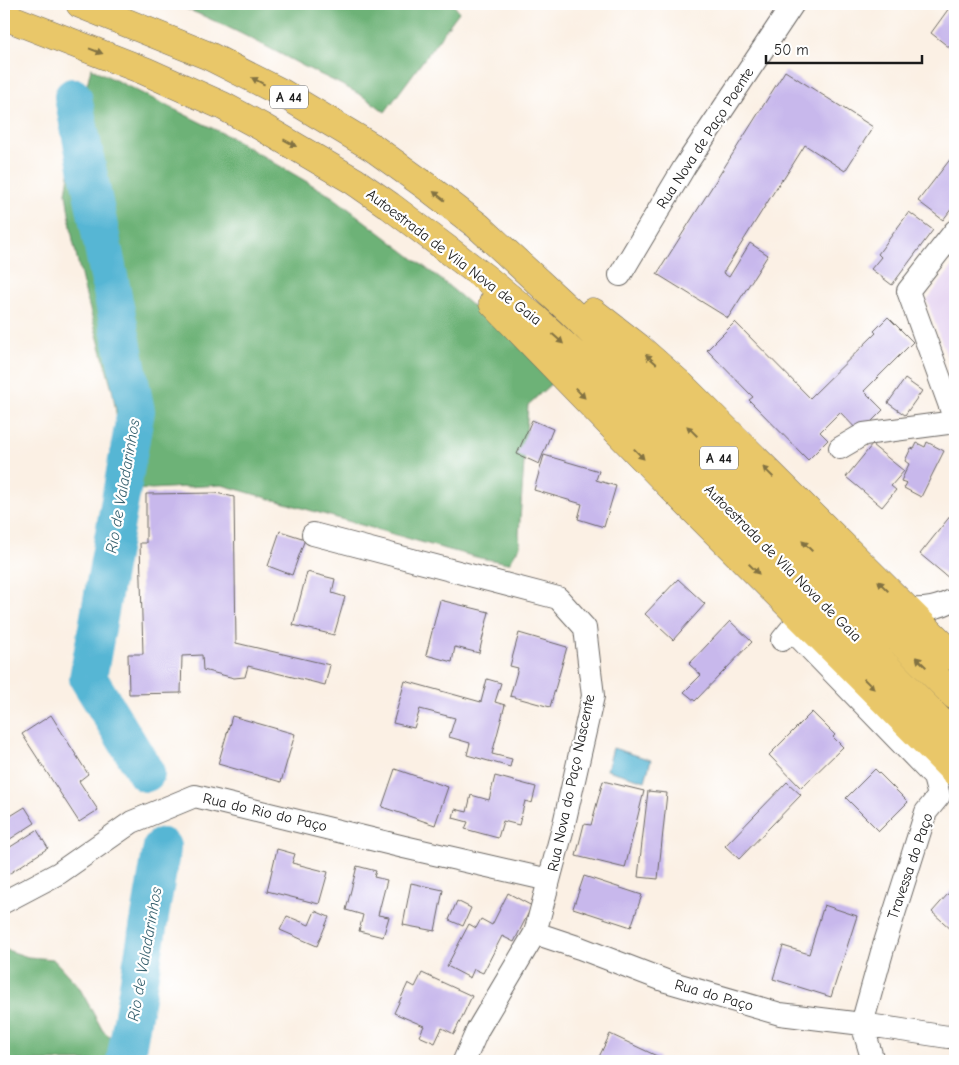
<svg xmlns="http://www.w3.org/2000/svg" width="959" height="1065" font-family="'Comic Neue',sans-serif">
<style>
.built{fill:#e5d3f1}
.forest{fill:#6db277;stroke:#44674a}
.water{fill:#56b6d4;stroke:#396978}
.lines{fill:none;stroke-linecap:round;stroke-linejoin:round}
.river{stroke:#56b6d4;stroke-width:38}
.building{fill:#c8b8ec}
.street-casing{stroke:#6a6662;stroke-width:24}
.highway-casing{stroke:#6a6662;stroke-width:29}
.street{stroke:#fff;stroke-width:22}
.highway{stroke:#e9c769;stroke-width:28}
.oneway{fill:#827242}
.labels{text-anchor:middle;stroke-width:4.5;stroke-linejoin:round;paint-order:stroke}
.shield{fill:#fff;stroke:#606060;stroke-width:1}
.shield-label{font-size:14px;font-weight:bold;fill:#1c1c1c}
.street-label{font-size:15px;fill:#1c1c1c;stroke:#fff}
.water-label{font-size:16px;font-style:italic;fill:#36616f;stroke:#fff}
</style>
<rect width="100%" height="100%" fill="#fff"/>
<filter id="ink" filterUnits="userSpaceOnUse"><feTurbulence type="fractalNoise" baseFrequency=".02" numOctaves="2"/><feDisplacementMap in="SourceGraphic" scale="10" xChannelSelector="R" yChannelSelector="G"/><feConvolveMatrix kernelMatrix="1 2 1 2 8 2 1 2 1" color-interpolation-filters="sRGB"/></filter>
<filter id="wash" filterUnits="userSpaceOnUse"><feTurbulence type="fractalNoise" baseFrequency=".0096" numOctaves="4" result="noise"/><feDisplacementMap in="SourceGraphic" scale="20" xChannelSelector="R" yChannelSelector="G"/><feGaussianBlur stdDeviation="1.12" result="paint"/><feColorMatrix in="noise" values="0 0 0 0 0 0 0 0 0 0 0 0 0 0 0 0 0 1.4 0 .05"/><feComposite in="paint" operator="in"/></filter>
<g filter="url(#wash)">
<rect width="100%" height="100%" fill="#fbf0e4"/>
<path class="built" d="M955,263V349L947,357L927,300Z"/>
<path class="forest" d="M174,4H453L459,12L385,112C361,92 333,81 305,67C262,44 219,21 174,4Z
M91,68L230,137L333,197L439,278L511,338L554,381L528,405L519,534L520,546L509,563L480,558L438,547L222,485L133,490L121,445L113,393L84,288L73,241L66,193L76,131Z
M4,949L28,957L53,959L79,987L103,1031L142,1061H4Z"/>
<path class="water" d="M613,748L651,760L645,781L607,770Z"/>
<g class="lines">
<path class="river" d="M73,97L136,411L88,678L146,773
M125,1061L162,847"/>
</g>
<g id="blocks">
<path class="building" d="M952,4L955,6V41L950,48L931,33Z
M785,71L873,127L845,171L805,145L783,180L782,179L723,273L729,277L750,243L768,255L728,318L657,274Z
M955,153V204L943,220L918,201Z
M909,212L933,230L892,285L871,269L881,257L878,254Z
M888,317L913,342L864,391L883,410L860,433L840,412L820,432L828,440L808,460L749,400L753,397L707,350L735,322L810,398L876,333L874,331Z
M905,379L922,391L905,415L888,403Z
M532,420L553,429L539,464L517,454Z
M927,442L944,451L921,497L904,488L907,483L901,481L909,464L905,461L911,448L914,449L917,443L925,447Z
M872,445L904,471L891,486L896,490L882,507L846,477Z
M544,455L599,471L596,480L616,486L604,527L578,519L582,504L534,490Z
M216,493L234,497L236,643L330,665L325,685L248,666L245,677L234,678L203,670L202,655L182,656L181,693L129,694L128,654H143L140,543H146V494Z
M955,510V573L950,579L920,554Z
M280,531L305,539L292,575L268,566Z
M307,572L335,579L332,593L345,597L334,635L293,625Z
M678,579L705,604L673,640L645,614Z
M440,600L489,612L479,653L455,647L452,662L426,655Z
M730,621L752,642L695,701L684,692L701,675L689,664Z
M519,633L567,647L550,707L510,696L518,668L510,666Z
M487,679L501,683L495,702L505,705L492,754L512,759L510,767L467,755L470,743L449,737L455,718L420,709L414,728L393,723L405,681L481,702Z
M812,712L835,735L833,737L843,747L801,788L769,755Z
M51,715L88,774L79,781L98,810L79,822L22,734Z
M232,716L295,734L281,782L218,764Z
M395,769L448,787L435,825L382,807Z
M875,769L908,802L879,831L846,798Z
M495,776L536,787L532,803L525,801L519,825L503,821L498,838L465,829L468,822L453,818L455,809L467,812L471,795L489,800Z
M603,781L644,791L625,868L576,856L584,824L591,825Z
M787,782L801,795L739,859L725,846Z
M648,791L667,793L658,879L638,877Z
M25,807L35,823L4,843V820Z
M37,830L48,848L4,877V851Z
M277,849L295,854L292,863L328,872L319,904L267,891Z
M357,866L376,871L374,877L387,880L378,915L389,917L383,937L359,931L363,915L346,910Z
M584,876L642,895L631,927L573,908Z
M411,883L443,890L435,931L403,925Z
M955,886V929L953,931L932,912Z
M508,893L532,906L514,942L502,936L483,973L474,969L470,978L447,966L469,924L476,928L481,919L492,925Z
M457,901L471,908L463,926L449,920Z
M824,905L857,916L831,997L773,979L783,946L809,954Z
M315,911L329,917L317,946L280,930L287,916L309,925Z
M422,973L472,996L454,1034L442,1028L435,1043L419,1036L424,1026L394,1013L408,983L415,987Z
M610,1034L659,1057L657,1061H597Z"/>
</g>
</g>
<g filter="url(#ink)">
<use href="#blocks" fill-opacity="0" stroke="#6a6662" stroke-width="1"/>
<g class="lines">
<g class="street-casing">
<path id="street" d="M955,231L908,291L955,420
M620,275L685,166L793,4
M840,448L864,434L955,422
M313,534L558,598L585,628L593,696L564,824L535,933L478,1029L464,1061
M907,609C926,610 939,608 955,599
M782,640L791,629L934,777L939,796L926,812L882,952L862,1024
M4,902L59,873L132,822L195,796L404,847L549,880
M535,933L580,948L666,981L780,1014L862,1024L948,1037L955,1036
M862,1024L873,1061"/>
</g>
<g class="highway-casing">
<path id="highway" d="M80,4L209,56L282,93L372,147L426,186L478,226L572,313L663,402L955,696
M4,16L145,71L223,106L262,127L354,181L390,206L484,277L536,319L614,391L955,736
M493,303L675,491L955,772
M593,312L638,347L681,385L955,657"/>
</g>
<use href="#street" class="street"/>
<use href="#highway" class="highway"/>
</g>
<defs><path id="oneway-solid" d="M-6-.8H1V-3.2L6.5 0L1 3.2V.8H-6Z" transform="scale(1.25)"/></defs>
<g class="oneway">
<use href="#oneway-solid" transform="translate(96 51) rotate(21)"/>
<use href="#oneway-solid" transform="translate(258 81) rotate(-152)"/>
<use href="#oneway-solid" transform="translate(290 143) rotate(29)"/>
<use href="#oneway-solid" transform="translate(439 196) rotate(-142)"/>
<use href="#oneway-solid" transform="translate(558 339) rotate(42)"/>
<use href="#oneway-solid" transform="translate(651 359) rotate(-139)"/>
<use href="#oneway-solid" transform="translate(580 393) rotate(46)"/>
<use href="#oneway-solid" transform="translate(692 431) rotate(-135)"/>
<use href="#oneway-solid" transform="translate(639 454) rotate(46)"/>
<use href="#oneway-solid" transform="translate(768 472) rotate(-135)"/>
<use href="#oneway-solid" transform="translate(807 546) rotate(-135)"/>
<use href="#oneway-solid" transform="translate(754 569) rotate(45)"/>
<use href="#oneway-solid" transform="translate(883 586) rotate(-135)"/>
<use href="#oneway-solid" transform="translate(921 662) rotate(-135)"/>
<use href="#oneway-solid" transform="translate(869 684) rotate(45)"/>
</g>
</g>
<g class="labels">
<g class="shield">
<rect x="270" y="85.5" width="38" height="23" rx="4"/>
<rect x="700" y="446.5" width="38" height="23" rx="4"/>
</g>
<g class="shield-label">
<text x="289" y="102">A 44</text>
<text x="719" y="463">A 44</text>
</g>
<g class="street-label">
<text transform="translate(705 138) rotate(-57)" y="5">Rua Nova de Paço Poente</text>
<text transform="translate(454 257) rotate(37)" y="5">Autoestrada de Vila Nova de Gaia</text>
<text transform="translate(783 563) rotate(45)" y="5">Autoestrada de Vila Nova de Gaia</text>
<text transform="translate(571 783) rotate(-78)" y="5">Rua Nova do Paço Nascente</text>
<text transform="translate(265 812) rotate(13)" y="5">Rua do Rio do Paço</text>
<text transform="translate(910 866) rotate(-71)" y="5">Travessa do Paço</text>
<text transform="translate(714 995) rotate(16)" y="5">Rua do Paço</text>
</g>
<g class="water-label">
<text transform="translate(122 486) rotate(-80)" y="6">Rio de Valadarinhos</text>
<text transform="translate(144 954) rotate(-80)" y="6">Rio de Valadarinhos</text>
</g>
</g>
<rect width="959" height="1065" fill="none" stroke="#fff" stroke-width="20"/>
<path d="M766 55v8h156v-8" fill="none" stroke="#1c1c1c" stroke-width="2.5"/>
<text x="774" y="55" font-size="15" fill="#1c1c1c" stroke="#ffffff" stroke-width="4" paint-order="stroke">50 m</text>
</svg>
